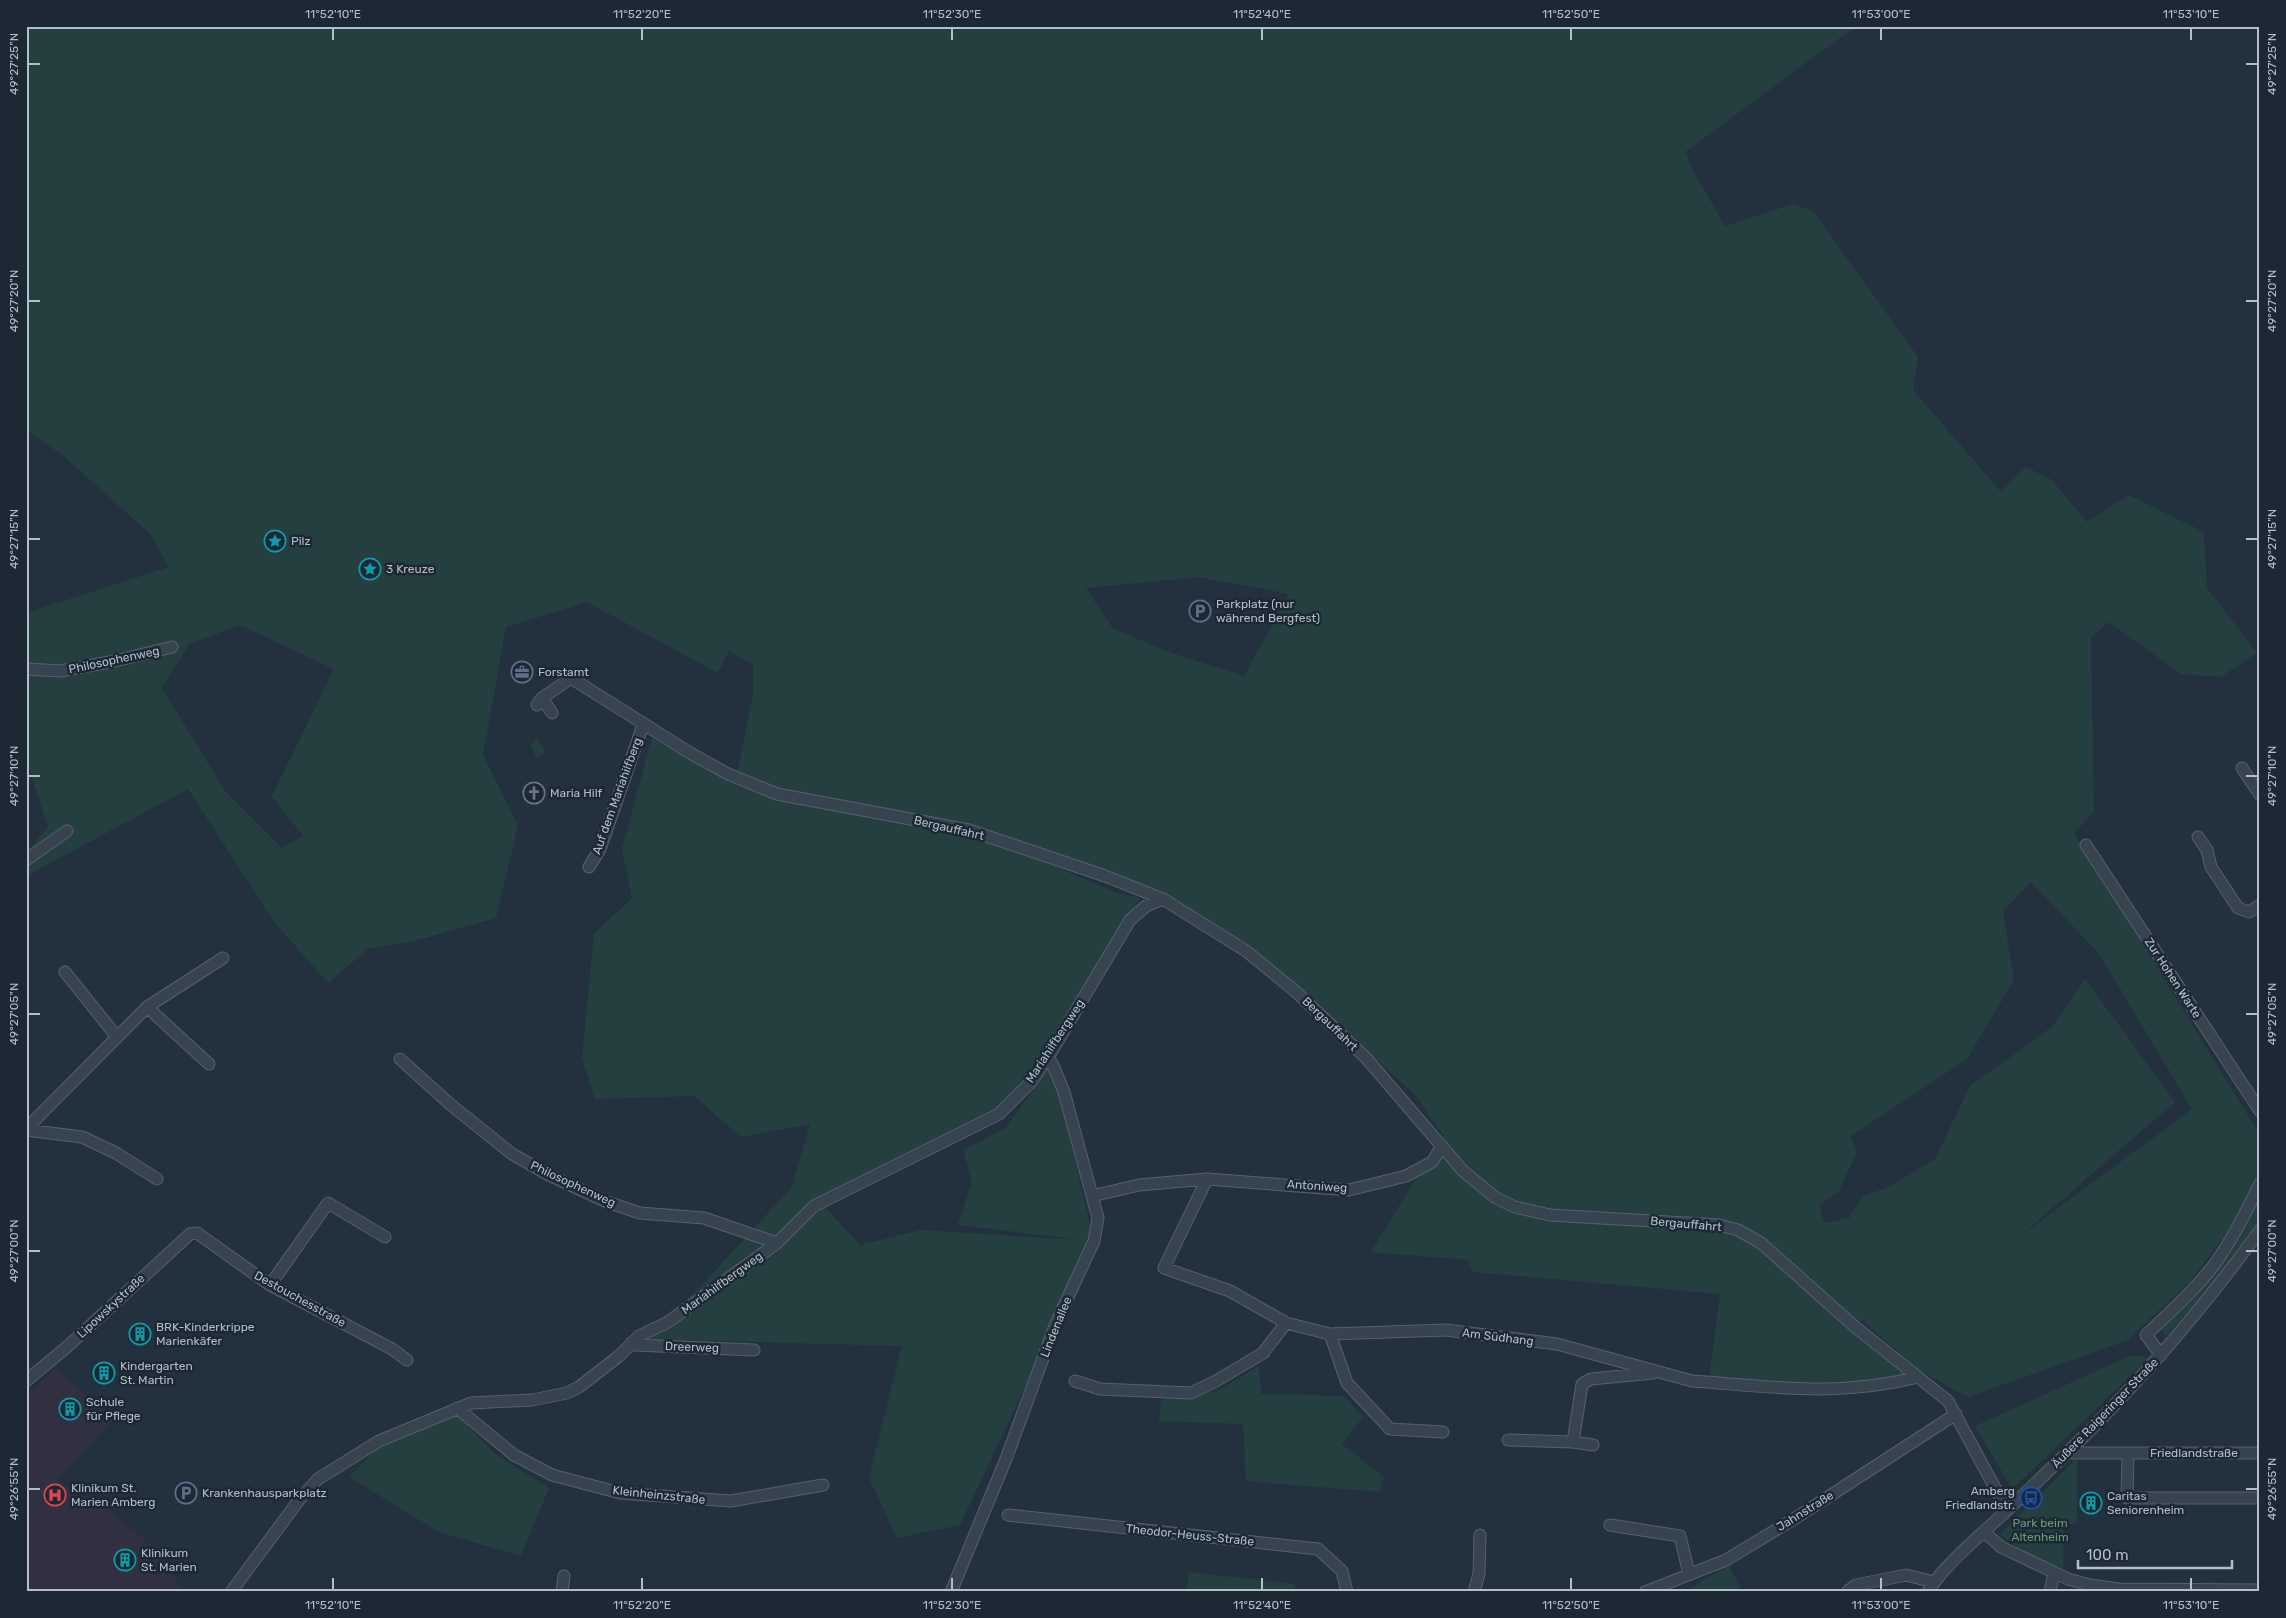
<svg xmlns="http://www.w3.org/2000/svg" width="2286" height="1618" font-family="Rubik,sans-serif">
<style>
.medical{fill:#313040}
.green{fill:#253f40;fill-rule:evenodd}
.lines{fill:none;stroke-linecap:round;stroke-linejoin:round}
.minor-casing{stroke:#55616d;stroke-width:13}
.minor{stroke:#37434f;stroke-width:11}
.ticks{fill:none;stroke:#b3beca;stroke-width:2}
.labels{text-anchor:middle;stroke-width:5;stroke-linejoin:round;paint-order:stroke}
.poi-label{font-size:12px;fill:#b3beca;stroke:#1c2834;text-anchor:start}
.street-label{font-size:12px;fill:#b3beca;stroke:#1c2834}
.park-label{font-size:12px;fill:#699c72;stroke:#1c2834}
.neatline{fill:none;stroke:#b3beca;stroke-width:2}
.ticks-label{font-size:12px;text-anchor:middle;fill:#b3beca}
</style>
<rect width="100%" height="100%" fill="#23313f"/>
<path class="medical" d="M56,1368L114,1419L56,1479L111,1512L141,1536L185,1592H26V1395Z"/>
<path class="green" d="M26,26H1856L1685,152L1691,167L1725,226L1793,204L1813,211L1918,357L1913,390L2001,492L2026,467L2052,480L2087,522L2129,495L2204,532L2207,588L2257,653L2221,677L2181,674L2109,622L2091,637L2094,812L2074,833L2260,1135V1179L2224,1237L2190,1281L2128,1340L1968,1397L1919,1370L1862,1320L1854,1326L1747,1228L1808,1293L1908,1376C1844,1394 1774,1383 1709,1379L1720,1294L1472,1272L1468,1260L1371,1252L1415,1180L1432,1162L1446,1140L1417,1097L1337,1023L1253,952L1162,892L979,834L1117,893L1140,898L1004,1115L824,1206L860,1245L921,1230L1081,1240L958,1225L972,1181L963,1150L1006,1128L1052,1063L1094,1241L960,1525L897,1538L869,1478L902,1346L647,1339L668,1322L792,1187L810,1124L741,1137L694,1096L595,1099L582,1058L594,934L632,898L622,849L652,738L735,785L753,693V665L729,651L718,673L587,602L506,627L483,755L518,826L496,918L414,941L368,949L328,983L275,923L188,789L26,876V853L48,827L26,759V613L169,567L151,535L64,456L26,430ZM1199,577L1289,594L1244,676L1172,653L1113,629L1086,588ZM240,625L334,669L272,796L303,836L282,848L225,791L162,688L189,644ZM2031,882L2100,955L2192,1109L2018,1238L2175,1102L2085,979L2053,1026L1970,1086L1935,1159L1889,1187L1863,1196L1849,1218L1824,1223L1819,1205L1839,1191L1857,1152L1851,1136L1967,1059L2014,980L2003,911Z
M537,737L546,753L537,758L531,746Z
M2260,1196V1219L2196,1304L2164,1338L2163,1327L2199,1293L2223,1261Z
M2132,1355L2149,1358L2012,1489L1975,1426Z
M1259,1366L1261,1394L1344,1396L1363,1417L1342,1444L1384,1477L1380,1492L1246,1481L1243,1424L1159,1421L1161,1400L1217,1391Z
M457,1415L494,1453L549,1488L521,1556L439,1532L349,1477L377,1449Z
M2077,1458V1523L2064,1525L2063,1569L2022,1551L2000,1534Z
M1729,1565L1742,1592H1684Z
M1189,1572L1295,1584L1294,1592H1186Z"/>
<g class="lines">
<g class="minor-casing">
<path id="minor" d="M26,669L60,671L115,661L172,647
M542,698L552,713
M537,705L542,698L571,678L690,753L728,774L777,794L969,830L1105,876L1163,899L1246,951L1295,991L1366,1058L1463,1171L1496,1198L1515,1207L1550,1215L1719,1225L1738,1230L1761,1243L1854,1326L1948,1401L2007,1510
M2242,768L2260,795
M2198,837L2207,850L2211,867L2238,908L2249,912L2260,905
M2086,845L2260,1111
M26,860L67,831
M589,867L600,849L643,725
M65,972L117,1037
M147,1007L209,1064
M400,1059L451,1105L512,1154L549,1175L607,1202L640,1213L704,1218L777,1243
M26,1129L147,1007L223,958
M26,1130L82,1137L116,1153L157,1179
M1207,1179L1164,1268L1230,1291L1286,1323L1330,1334L1446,1330L1557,1344L1692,1381L1706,1382C1782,1388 1843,1396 1918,1377
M1092,1196L1139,1185L1207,1179L1349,1190L1406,1176L1432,1162L1442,1146
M270,1285L328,1203L385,1237
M1330,1334L1347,1383L1390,1429L1443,1432
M631,1343L635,1345L754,1350
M2161,1355L2146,1335C2169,1313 2194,1291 2214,1265C2232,1240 2246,1212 2260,1184
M26,1381L68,1346L190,1234L197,1233L270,1285L392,1349L407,1360
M1075,1381L1100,1389L1191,1393L1216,1381L1263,1353L1286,1323
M457,1408L514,1455L552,1475L620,1493L731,1501L823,1485
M1508,1440L1573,1442L1582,1384L1591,1379L1653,1373
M1573,1442L1593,1445
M2068,1453H2260
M2128,1454L2127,1498H2260
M1008,1515L1318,1549L1342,1571L1347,1592
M1610,1525L1680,1536L1689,1574
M1984,1532L2001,1547L2068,1579L2090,1585L2118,1589L2260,1590
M231,1592L299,1500L318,1479L379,1441L471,1403L532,1400L567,1393L579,1387L619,1356L639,1336L668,1322L777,1243L814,1206L999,1114L1031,1082L1047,1059L1130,920L1146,906L1163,899
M562,1592L564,1576
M951,1592L1006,1459L1056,1323L1094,1241L1098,1218L1064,1092L1052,1063L1047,1059
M1474,1592L1479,1574L1480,1535
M1645,1592L1726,1560L1794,1519L1956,1414
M1847,1592L1856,1585L1906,1575L1934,1582
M1928,1592C1941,1570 1961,1553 1979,1536C2009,1509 2038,1481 2067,1453C2138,1384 2202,1310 2260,1230
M2050,1592L2054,1573"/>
</g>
<use href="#minor" class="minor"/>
</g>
<path class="ticks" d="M333,28V40M642,28V40M952,28V40M1262,28V40M1571,28V40M1881,28V40M2191,28V40M28,64H40M2246,64H2258M28,301H40M2246,301H2258M28,539H40M2246,539H2258M28,776H40M2246,776H2258M28,1014H40M2246,1014H2258M28,1251H40M2246,1251H2258M28,1489H40M2246,1489H2258M333,1578V1590M642,1578V1590M952,1578V1590M1262,1578V1590M1571,1578V1590M1881,1578V1590M2191,1578V1590"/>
<defs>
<g id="sight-ring" transform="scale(1.125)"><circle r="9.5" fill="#1c2834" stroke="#0f9aa8" stroke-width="1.5"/><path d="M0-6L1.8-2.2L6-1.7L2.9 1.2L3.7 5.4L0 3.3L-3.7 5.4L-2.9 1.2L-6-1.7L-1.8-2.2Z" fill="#0f9aa8"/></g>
<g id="parking-ring" transform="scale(1.125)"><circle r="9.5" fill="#1c2834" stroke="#5c6f8a" stroke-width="1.5"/><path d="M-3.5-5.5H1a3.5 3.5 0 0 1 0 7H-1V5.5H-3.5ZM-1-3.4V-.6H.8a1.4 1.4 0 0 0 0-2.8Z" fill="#5c6f8a"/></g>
<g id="office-ring" transform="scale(1.125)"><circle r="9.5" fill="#1c2834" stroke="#5c6f8a" stroke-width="1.5"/><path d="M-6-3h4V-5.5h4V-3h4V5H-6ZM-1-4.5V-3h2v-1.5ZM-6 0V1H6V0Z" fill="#5c6f8a"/></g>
<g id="church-ring" transform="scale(1.125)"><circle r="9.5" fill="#1c2834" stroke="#6b7280" stroke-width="1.5"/><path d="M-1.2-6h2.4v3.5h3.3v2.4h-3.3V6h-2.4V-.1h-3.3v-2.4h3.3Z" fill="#6b7280"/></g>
<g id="building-ring" transform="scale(1.125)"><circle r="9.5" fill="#1c2834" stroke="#0f9aa8" stroke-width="1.5"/><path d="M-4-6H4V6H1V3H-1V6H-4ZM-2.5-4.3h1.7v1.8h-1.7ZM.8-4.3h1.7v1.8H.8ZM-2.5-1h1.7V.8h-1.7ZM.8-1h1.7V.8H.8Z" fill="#0f9aa8"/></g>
<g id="hospital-ring" transform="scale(1.125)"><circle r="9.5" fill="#1c2834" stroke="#e0444e" stroke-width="1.5"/><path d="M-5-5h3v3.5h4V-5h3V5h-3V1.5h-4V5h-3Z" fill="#e0444e"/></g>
<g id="bus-ring" transform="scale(1.125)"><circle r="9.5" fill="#1c2834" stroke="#1a4fb4" stroke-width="1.5"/><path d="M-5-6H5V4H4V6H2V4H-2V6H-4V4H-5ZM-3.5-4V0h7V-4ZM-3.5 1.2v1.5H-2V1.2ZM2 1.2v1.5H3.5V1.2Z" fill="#1a4fb4"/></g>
</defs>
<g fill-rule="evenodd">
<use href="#sight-ring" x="275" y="541"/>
<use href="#sight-ring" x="370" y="569"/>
<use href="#parking-ring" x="1200" y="611"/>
<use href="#office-ring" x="522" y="672"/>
<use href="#church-ring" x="534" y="793"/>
<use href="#building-ring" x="140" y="1334"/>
<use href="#building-ring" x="104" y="1373"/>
<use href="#building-ring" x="70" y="1409"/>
<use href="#parking-ring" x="186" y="1493"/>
<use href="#hospital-ring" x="55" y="1495"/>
<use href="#bus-ring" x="2031" y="1498"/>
<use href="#building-ring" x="2091" y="1503"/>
<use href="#building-ring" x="125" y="1560"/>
</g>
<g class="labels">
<g class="poi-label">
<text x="291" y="545">Pilz</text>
<text x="386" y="573">3 Kreuze</text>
<text x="1216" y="608">Parkplatz (nur<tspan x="1216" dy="14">während Bergfest)</tspan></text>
<text x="538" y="676">Forstamt</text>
<text x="550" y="797">Maria Hilf</text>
<text x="156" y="1331">BRK-Kinderkrippe<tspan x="156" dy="14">Marienkäfer</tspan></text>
<text x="120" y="1370">Kindergarten<tspan x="120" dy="14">St. Martin</tspan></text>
<text x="86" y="1406">Schule<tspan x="86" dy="14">für Pflege</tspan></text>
<text x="71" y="1492">Klinikum St.<tspan x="71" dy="14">Marien Amberg</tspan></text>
<text x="2015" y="1495" text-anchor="end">Amberg<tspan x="2015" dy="14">Friedlandstr.</tspan></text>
<text x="202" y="1497">Krankenhausparkplatz</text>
<text x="2107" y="1500">Caritas<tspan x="2107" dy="14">Seniorenheim</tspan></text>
<text x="141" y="1557">Klinikum<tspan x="141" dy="14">St. Marien</tspan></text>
</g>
<g class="street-label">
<text transform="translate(114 660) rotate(-12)" y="4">Philosophenweg</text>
<text transform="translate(617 796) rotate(-70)" y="4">Auf dem Mariahilfberg</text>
<text transform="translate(949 828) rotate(13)" y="4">Bergauffahrt</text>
<text transform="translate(2173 978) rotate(57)" y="4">Zur Hohen Warte</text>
<text transform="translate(1330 1024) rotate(44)" y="4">Bergauffahrt</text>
<text transform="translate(1055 1041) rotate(-57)" y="4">Mariahilfbergweg</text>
<text transform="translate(573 1184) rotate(25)" y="4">Philosophenweg</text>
<text transform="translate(1317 1186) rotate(4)" y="4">Antoniweg</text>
<text transform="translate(1686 1224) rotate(5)" y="4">Bergauffahrt</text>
<text transform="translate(722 1283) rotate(-36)" y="4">Mariahilfbergweg</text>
<text transform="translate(300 1299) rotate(29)" y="4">Destouchesstraße</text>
<text transform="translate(111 1306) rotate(-43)" y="4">Lipowskystraße</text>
<text transform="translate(1056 1327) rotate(-68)" y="4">Lindenallee</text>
<text transform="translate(1498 1337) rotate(7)" y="4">Am Südhang</text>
<text transform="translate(692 1347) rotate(2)" y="4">Dreerweg</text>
<text transform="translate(2105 1413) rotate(-46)" y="4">Äußere Raigeringer Straße</text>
<text x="2194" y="1457">Friedlandstraße</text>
<text transform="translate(659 1495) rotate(6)" y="4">Kleinheinzstraße</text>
<text transform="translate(1805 1511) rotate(-32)" y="4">Jahnstraße</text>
<text transform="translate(1190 1535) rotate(6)" y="4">Theodor-Heuss-Straße</text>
</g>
<g class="park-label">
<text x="2040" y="1527">Park beim<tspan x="2040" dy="14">Altenheim</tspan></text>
</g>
</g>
<rect width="2286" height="1618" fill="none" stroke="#1c2834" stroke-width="55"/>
<path d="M2078 1560v8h154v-8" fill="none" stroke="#b3beca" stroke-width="2.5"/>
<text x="2086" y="1560" font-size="15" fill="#b3beca" stroke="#1c2834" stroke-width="4" paint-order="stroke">100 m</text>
<rect x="28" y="28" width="2230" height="1562" class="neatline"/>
<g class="ticks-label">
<text x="333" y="18">11°52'10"E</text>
<text x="642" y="18">11°52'20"E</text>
<text x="952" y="18">11°52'30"E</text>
<text x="1262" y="18">11°52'40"E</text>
<text x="1571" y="18">11°52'50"E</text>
<text x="1881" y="18">11°53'00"E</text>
<text x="2191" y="18">11°53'10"E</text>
<text transform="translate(14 64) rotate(-90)" y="4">49°27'25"N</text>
<text transform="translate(2272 64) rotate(-90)" y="4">49°27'25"N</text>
<text transform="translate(14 301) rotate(-90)" y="4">49°27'20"N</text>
<text transform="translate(2272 301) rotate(-90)" y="4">49°27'20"N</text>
<text transform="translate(14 539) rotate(-90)" y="4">49°27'15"N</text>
<text transform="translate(2272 539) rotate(-90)" y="4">49°27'15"N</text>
<text transform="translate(14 776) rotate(-90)" y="4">49°27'10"N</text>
<text transform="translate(2272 776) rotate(-90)" y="4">49°27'10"N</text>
<text transform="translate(14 1014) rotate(-90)" y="4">49°27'05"N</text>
<text transform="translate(2272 1014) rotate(-90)" y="4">49°27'05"N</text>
<text transform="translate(14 1251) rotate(-90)" y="4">49°27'00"N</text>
<text transform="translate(2272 1251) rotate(-90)" y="4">49°27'00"N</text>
<text transform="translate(14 1489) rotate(-90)" y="4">49°26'55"N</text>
<text transform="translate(2272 1489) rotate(-90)" y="4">49°26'55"N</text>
<text x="333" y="1609">11°52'10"E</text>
<text x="642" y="1609">11°52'20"E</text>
<text x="952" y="1609">11°52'30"E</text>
<text x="1262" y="1609">11°52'40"E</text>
<text x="1571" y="1609">11°52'50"E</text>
<text x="1881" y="1609">11°53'00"E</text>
<text x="2191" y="1609">11°53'10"E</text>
</g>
</svg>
